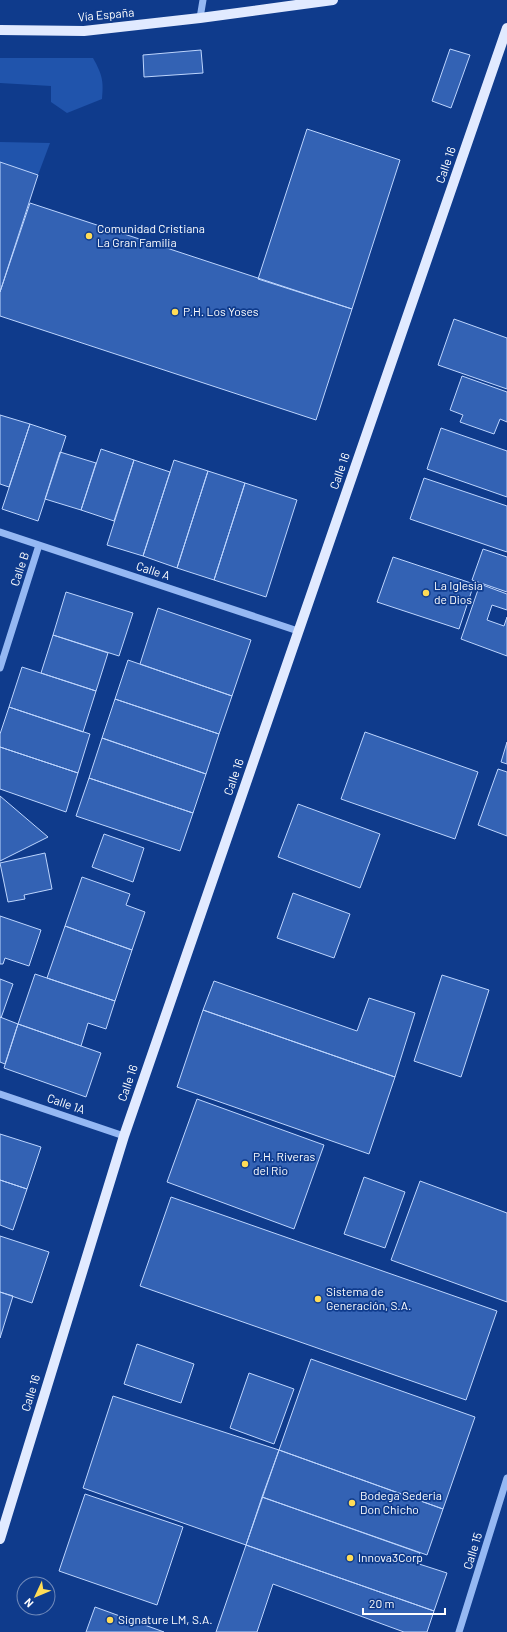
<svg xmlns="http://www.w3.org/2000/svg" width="507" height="1632" font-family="Barlow,sans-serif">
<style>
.green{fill:#2054ac}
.building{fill:#3362b4;stroke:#bdd5fe}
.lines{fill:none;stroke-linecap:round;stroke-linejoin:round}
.minor{stroke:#95b8f3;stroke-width:7}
.major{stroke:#e1eaff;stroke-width:10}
.poi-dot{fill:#ffdc57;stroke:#0f3b8c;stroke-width:1.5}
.labels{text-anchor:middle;stroke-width:3.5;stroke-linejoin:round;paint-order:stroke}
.street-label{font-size:12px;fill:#fff;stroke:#0f3b8c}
.poi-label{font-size:12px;fill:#fff;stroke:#0f3b8c;text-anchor:start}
</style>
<rect width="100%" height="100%" fill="#0f3b8c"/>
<path class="green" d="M0,58H93C102,74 104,81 102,99L67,113L51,102V86L0,83Z
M0,142L50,143L38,175L0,162Z"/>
<path class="building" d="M450,49L470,55L451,108L432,101Z
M201,50L203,73L144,77L143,55Z
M307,129L400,160L352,309L258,279Z
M0,162L38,175L0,292Z
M30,203L352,309L316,420L0,316V292Z
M454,319L507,338V389L438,365Z
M462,376L507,392V422L500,419L494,434L460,422L463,415L450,410Z
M0,415L30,424L9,487L0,484Z
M30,424L66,436L38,521L2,509Z
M441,428L507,451V497L427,469Z
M101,449L134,460L114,521L81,510Z
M60,452L96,463L81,510L45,499Z
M134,460L170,472L143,556L107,545Z
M174,460L208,471L177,568L143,556Z
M208,471L245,483L214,580L177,568Z
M424,478L507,506V552L410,519Z
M245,483L297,500L266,597L214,580Z
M483,549L507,557V592L472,580Z
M393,557L474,584L459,629L377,602Z
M480,584L507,594V610L492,605L487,620L504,626L507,617V656L461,639Z
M66,592L133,613L119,656L53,635Z
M158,608L251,640L232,696L140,664Z
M53,635L108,653L96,691L41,673Z
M128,660L232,696L219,734L115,699Z
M22,667L96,691L83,732L9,707Z
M115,699L219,734L206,774L102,738Z
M9,707L90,734L78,773L0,747V734Z
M365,732L478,772L455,839L341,799Z
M102,738L206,774L193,813L89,778Z
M507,742V764L501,762Z
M0,747L78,773L66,812L0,789Z
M498,769L507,772V836L478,825Z
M89,778L193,813L180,851L76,816Z
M0,796L48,837L0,861Z
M298,804L380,834L360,888L278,857Z
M104,834L144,848L133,882L92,867Z
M45,853L52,889L24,895L25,899L8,902L0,863Z
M82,877L130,894L126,905L145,912L132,950L65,926Z
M293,893L350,914L334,958L277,938Z
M0,916L41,930L29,966L5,958L3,964H0Z
M65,926L132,950L115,1001L47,978Z
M35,974L115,1001L106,1029L88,1023L81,1046L18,1024Z
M442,975L489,990L461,1077L414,1061Z
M0,979L13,984L1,1018L0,1017Z
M214,981L357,1031L369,998L415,1013L395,1077L203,1010Z
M203,1010L395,1077L369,1154L177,1087Z
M0,1017L18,1024L5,1064L0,1062Z
M18,1024L101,1053L86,1097L4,1068Z
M197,1099L324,1145L294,1229L167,1182Z
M0,1134L41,1147L27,1189L0,1180Z
M364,1177L405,1192L385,1248L344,1234Z
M0,1180L27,1189L13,1230L0,1225Z
M420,1181L507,1213V1302L391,1260Z
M171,1197L497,1311L466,1400L140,1286Z
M0,1236L49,1252L32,1303L0,1292Z
M0,1292L13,1296L0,1338Z
M137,1344L194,1364L181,1403L124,1384Z
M311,1359L475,1417L443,1509L279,1450Z
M249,1373L294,1389L274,1444L230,1428Z
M113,1396L279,1450L246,1545L83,1488Z
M279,1450L443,1509L427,1555L262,1497Z
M85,1494L183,1527L157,1605L59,1571Z
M262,1497L420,1553L416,1563L447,1573L434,1611L246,1545Z
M246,1545L434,1611L427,1632H404L273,1584L257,1632H216Z
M95,1607L164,1632H86Z"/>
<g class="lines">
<path class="minor" d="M200,18L203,0
M0,532L298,631
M0,668L39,545
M0,1094L124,1136
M459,1632L507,1478"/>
<path class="major" d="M0,30L84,31L200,18L333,0
M0,1539L124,1136L507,28"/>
</g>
<g class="poi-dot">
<circle cx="89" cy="236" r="4"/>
<circle cx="175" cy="312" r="4"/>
<circle cx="426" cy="593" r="4"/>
<circle cx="245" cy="1164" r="4"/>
<circle cx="318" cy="1299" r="4"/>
<circle cx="352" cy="1503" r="4"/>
<circle cx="350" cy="1558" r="4"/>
<circle cx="110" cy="1620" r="4"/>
</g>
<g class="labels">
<g class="street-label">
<text transform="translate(106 15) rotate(-5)" y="4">Vía España</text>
<text transform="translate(446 165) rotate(-71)" y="4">Calle 16</text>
<text transform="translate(340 471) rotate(-71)" y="4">Calle 16</text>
<text transform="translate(20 569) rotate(-72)" y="4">Calle B</text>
<text transform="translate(153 571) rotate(18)" y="4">Calle A</text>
<text transform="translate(234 777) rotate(-71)" y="4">Calle 16</text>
<text transform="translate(128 1083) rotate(-71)" y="4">Calle 16</text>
<text transform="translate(66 1104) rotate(19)" y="4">Calle 1A</text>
<text transform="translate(31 1393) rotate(-73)" y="4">Calle 16</text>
<text transform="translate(473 1551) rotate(-73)" y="4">Calle 15</text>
</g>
<g class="poi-label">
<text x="97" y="233">Comunidad Cristiana<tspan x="97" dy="14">La Gran Familia</tspan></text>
<text x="183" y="316">P.H. Los Yoses</text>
<text x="434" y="590">La Iglesia<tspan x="434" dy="14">de Dios</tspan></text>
<text x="253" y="1161">P.H. Riveras<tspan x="253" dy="14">del Rio</tspan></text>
<text x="326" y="1296">Sistema de<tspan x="326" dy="14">Generación, S.A.</tspan></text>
<text x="360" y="1500">Bodega Sederia<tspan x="360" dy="14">Don Chicho</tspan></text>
<text x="358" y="1562">Innova3Corp</text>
<text x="118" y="1624">Signature LM, S.A.</text>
</g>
</g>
<g transform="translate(36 1596) rotate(226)"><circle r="19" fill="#0f3b8c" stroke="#6f89ba"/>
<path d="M0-3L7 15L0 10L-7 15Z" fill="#ffdc57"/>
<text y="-6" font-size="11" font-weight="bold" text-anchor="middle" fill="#ffffff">N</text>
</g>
<path d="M363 1608v6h82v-6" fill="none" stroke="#ffffff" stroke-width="2"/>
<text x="369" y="1608" font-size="12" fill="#ffffff" stroke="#0f3b8c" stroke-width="3" paint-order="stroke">20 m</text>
</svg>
